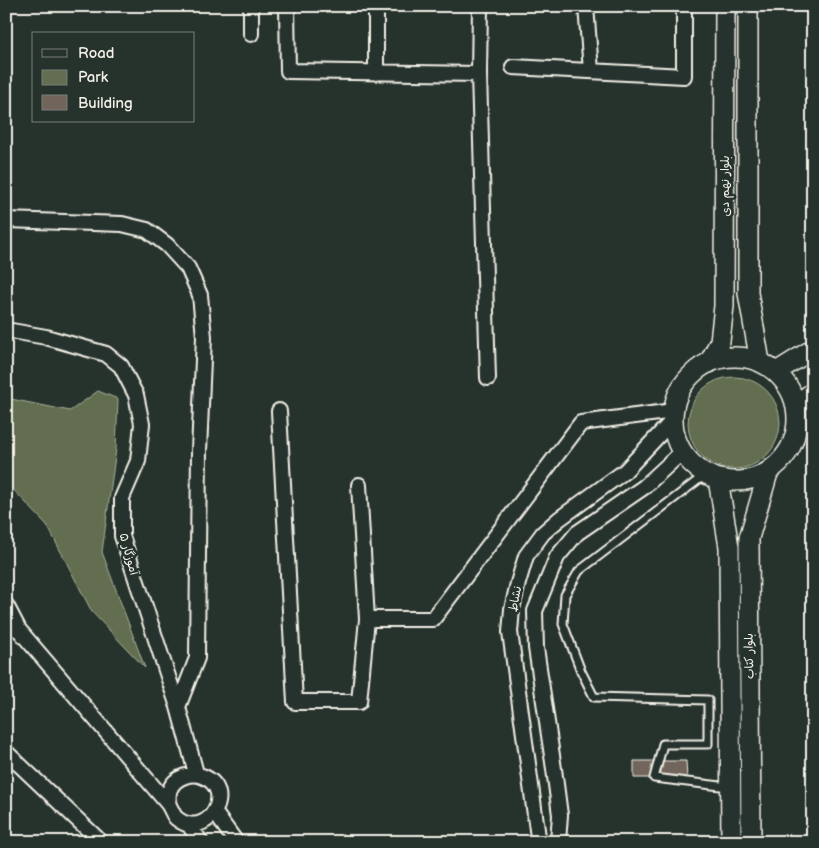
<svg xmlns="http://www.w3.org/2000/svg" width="819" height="848" font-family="'Balsamiq Sans','Playpen Sans Arabic',sans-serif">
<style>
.green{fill:#626e4f;stroke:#abb09c}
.building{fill:#71655b;stroke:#f4f1e8}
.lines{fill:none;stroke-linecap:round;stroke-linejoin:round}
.service-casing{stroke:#f4f1e8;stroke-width:11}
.minor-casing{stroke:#f4f1e8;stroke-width:18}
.secondary-casing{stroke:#f4f1e8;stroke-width:22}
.service{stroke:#26332d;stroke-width:7}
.minor{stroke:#26332d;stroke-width:14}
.secondary{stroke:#26332d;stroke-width:19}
.labels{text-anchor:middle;stroke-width:5;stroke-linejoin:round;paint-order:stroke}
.street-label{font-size:12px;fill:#f4f1e8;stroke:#26332d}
</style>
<rect width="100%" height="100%" fill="#26332d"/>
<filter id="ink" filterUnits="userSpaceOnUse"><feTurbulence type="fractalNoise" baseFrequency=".02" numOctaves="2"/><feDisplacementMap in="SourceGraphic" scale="10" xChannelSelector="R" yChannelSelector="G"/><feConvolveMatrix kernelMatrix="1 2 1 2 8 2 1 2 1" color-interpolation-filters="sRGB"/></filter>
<g filter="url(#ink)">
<path class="green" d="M688 423a46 46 0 1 1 92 0a46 46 0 1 1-92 0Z
M98,391L118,399L116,449L102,552L145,668L92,612L47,525L6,482V398L70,411Z"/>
<path class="building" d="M634,761H686L687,778H634Z"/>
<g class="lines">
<g class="service-casing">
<path id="service" d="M706,474L579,571L565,595L563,624L581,671L594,697L708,700V744H663L654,778L729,787"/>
</g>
<g class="minor-casing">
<path id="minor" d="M251,6V34
M287,6L288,71L479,74
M480,6L479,74L488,378
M586,6L591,71
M513,67L684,76V6
M376,73V6
M6,220L122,224L147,230L167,245L188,268L200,295L204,337L199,451L197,658L178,707
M6,330L46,337L106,354L121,366L136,395L142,424L138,461L122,498V536L178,707L196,773
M279,411L295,702H359L367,619L359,485
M6,605L18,628
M367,619H433L581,423L674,411
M6,621L20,631L168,804C171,808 173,815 176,818C206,843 239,790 202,776C191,772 175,777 170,789C168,793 169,800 168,804
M6,752L101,842
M215,813L236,842
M188,824L201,842
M537,842L538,837L510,632L512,609L518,583L526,556L543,533L559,519L625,471L673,420
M558,842L560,815L554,769L536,648L535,611L557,557L577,533L644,487L682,452"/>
</g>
<g class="secondary-casing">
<path id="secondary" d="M748,6V293L760,362
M673 419a62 62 0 1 1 124 0a62 62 0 1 1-124 0Z
M709,363L720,341L724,306L725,6
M776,372L813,349
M796,405L813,392
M718,479L729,547L731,842
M751,842L749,538L768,473"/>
</g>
<use href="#service" class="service"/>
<use href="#minor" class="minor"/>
<use href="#secondary" class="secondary"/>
</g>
</g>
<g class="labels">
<g class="street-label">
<text transform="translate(725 186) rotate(-90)" y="4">بلوار نهم دی</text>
<text transform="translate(129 554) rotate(75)" y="4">آموزگار ۵</text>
<text transform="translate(515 599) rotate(-79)" y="4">نشاط</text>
<text transform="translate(749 656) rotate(-91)" y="4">بلوار کتاب</text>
</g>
</g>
<rect width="819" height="848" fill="none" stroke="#26332d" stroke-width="25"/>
<rect x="12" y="12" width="794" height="823" fill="none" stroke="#f4f1e8" stroke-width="2" filter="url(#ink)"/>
<rect x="32" y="32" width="162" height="90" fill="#26332d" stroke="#787f78"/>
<rect x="42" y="49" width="25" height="8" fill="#26332d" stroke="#787f78"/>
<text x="78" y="58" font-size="15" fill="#f4f1e8">Road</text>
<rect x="42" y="70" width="25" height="15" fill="#626e4f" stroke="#787f78"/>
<text x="78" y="82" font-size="15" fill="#f4f1e8">Park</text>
<rect x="42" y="95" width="25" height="15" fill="#71655b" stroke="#787f78"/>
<text x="78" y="108" font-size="15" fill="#f4f1e8">Building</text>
</svg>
